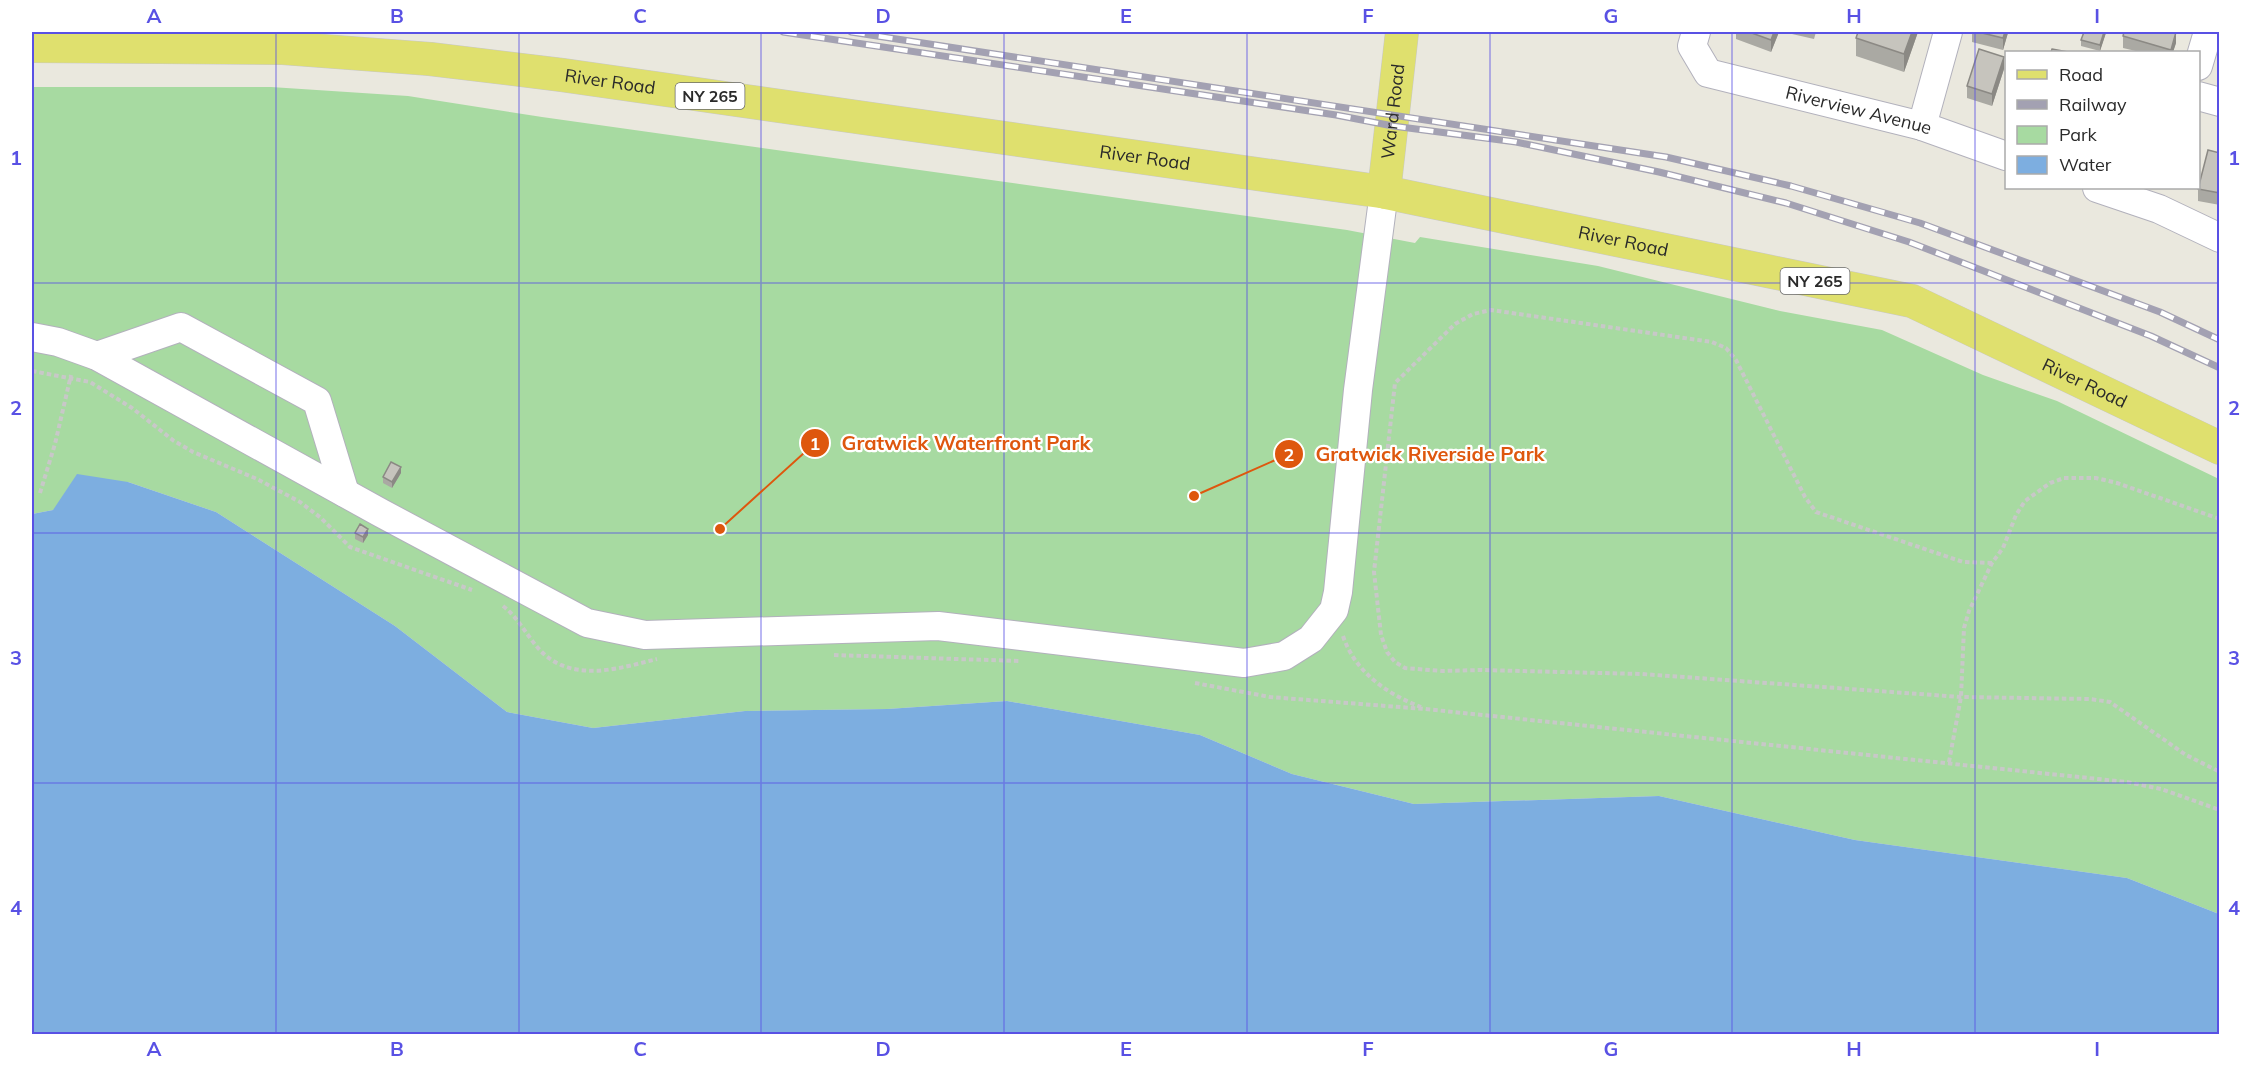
<svg xmlns="http://www.w3.org/2000/svg" width="2251" height="1066" font-family="Mulish,sans-serif">
<style>
.green{fill:#a7daa1}
.water{fill:#7daee0}
.lines{fill:none;stroke-linecap:round;stroke-linejoin:round}
.minor-casing{stroke:#b2b1bc;stroke-width:30}
.major-casing{stroke:#c8c8c8;stroke-width:34}
.path{stroke:#c8c8c8;stroke-width:4;stroke-dasharray:4.5 3;stroke-linecap:butt}
.minor{stroke:#fff;stroke-width:28}
.major{stroke:#dfe06e;stroke-width:33}
.rail-casing{stroke:#a3a1b2;stroke-width:7}
.rail{stroke:#fff;stroke-width:4.5;stroke-dasharray:14;stroke-linecap:butt}
.wall{fill:#aaa9a3}
.shaded-wall{fill:#8b8984}
.building{fill:#c6c4bd;stroke:#8b8984;stroke-width:1.5}
.grid{fill:none;stroke:#5951e4;stroke-width:1.5;stroke-opacity:0.55}
.labels{text-anchor:middle;stroke-width:4.5;stroke-linejoin:round;paint-order:stroke}
.shield{fill:#fff;stroke:#6a6a6a;stroke-width:1.5}
.shield-label{font-size:16px;font-weight:bold;fill:#2a2a2a}
.street-label{font-size:18px;fill:#2a2a2a;stroke:#fff}
.leader{fill:none;stroke:#de570e;stroke-width:2}
.callout-dot{fill:#de570e;stroke:#fff;stroke-width:2}
.mark-label{font-size:18px;text-anchor:middle;font-weight:bold;fill:#fff}
.callout-label{font-size:20px;text-anchor:middle;font-weight:bold;fill:#de570e;stroke:#fff;stroke-width:4.5;stroke-linejoin:round;paint-order:stroke}
.neatline{fill:none;stroke:#5951e4;stroke-width:2}
.grid-label{font-size:20px;text-anchor:middle;font-weight:bold;fill:#5951e4}
</style>
<rect width="100%" height="100%" fill="#eae8de"/>
<path class="green" d="M32,87H271L408,96L542,117L1347,230L1415,243L1420,237L1598,266L1780,311L1882,330L1983,375L2057,401L2219,479V914L2127,878L1855,840L1659,796L1414,804L1292,774L1200,735L1007,701L887,709L745,711L593,728L507,712L395,626L216,512L128,482L53,510L32,514Z"/>
<path class="water" d="M77,474L128,482L216,512L395,626L507,712L593,728L745,711L887,709L1007,701L1200,735L1292,774L1414,804L1659,796L1855,840L2127,878L2219,914V1034H32V514L53,510Z"/>
<g class="lines">
<g class="minor-casing">
<g id="minor">
<path id="s1" d="M1696,32L1692,46L1708,73L1922,126L2006,156"/>
<path d="M2198,66L2208,32"/>
<path d="M2198,96L2220,102"/>
<path d="M1922,126L1948,32"/>
<path d="M2097,188L2159,209L2220,238"/>
<path d="M32,337L58,342L97,356L381,513L587,623L645,635L938,626L1244,663L1284,656L1311,639L1334,610L1338,592L1358,390L1384,192"/>
<path d="M97,356L181,327L317,401L345,493"/>
</g>
</g>
<g class="major-casing">
<g id="major">
<path id="s2" d="M32,46L283,48L430,59L562,75L1384,192L1912,301L2220,448"/>
<path id="s3" d="M1384,192L1402,32"/>
</g>
</g>
<path class="path" d="M32,371L90,382L132,408L174,441L193,452L257,479L300,502L321,518L350,547L472,590
M40,493L55,444L71,375
M1992,563L1963,562L1816,512L1805,497L1736,360L1726,348L1712,342L1491,310L1473,314L1455,324L1395,383L1374,572L1381,635L1387,652L1395,662L1405,668L1442,671L1482,670L1642,674L1961,697L2090,699L2110,702L2186,755L2220,772
M503,606C521,620 529,641 545,655C577,682 621,668 657,659
M1343,636C1355,672 1387,694 1421,707
M834,655L1019,661
M1195,683L1270,697L1425,709L2127,782L2161,789L2220,810
M1949,762L1961,697L1964,628L1969,611L1992,563L2003,548L2016,515L2025,501L2050,483L2064,478H2096L2117,483L2220,519"/>
<use href="#minor" class="minor"/>
<use href="#major" class="major"/>
<g class="rail-casing">
<path id="rail" d="M783,32L1336,115L1393,126L1516,142L1659,172L1786,203L1909,242L2151,336L2220,368
M851,32L1666,157L1791,186L1920,223L2160,312L2220,340"/>
</g>
<use href="#rail" class="rail"/>
</g>
<path class="wall" d="M1736,32H1779L1771,52L1736,39Z
M1792,32H1816L1814,39L1792,34Z
M1858,32H1918L1904,72L1856,56V38Z
M1972,32H2008L2003,50L1972,42Z
M2106,32L2100,51L2081,46V40Z
M2123,36L2176,43L2173,52H2140L2123,48Z
M2004,69L1992,106L1967,98V86Z
M2220,134V150H2218V138Z
M2220,153V205L2198,201V189Z
M401,473L392,488L383,483V477Z
M355,533L368,535L363,543L355,539Z"/>
<path class="shaded-wall" d="M1774,32H1779L1771,52V40Z
M1912,32H1918L1904,72V54Z
M2005,32H2008V33L2003,50V38Z
M2104,32H2106V33L2100,51V45Z
M2176,32V43L2173,52H2171Z
M2004,57V69L1992,106V94Z
M401,467V473L392,488V482Z
M368,529V535L363,543V537Z"/>
<path class="building" d="M1749,32H1774L1771,40Z
M1858,32H1912L1904,54L1856,38Z
M1978,32H2005L2003,38Z
M2084,32H2104L2100,45L2081,40Z
M2124,32H2176L2171,50L2123,36Z
M1979,49L2004,57L1992,94L1967,86Z
M2052,49L2068,52H2051Z
M2208,150L2220,153V193L2198,189Z
M391,462L401,467L392,482L383,477Z
M360,524L368,529L363,537L355,533Z"/>
<path class="grid" d="M276,32V1034M519,32V1034M761,32V1034M1004,32V1034M1247,32V1034M1490,32V1034M1732,32V1034M1975,32V1034M32,283H2220M32,533H2220M32,783H2220"/>
<g class="labels">
<g class="shield">
<rect x="675.5" y="83" width="69" height="26" rx="4.5"/>
<rect x="1780.5" y="268" width="69" height="26" rx="4.5"/>
</g>
<g class="shield-label">
<text x="710" y="102">NY 265</text>
<text x="1815" y="287">NY 265</text>
</g>
<g class="street-label">
<text dy="6" stroke="none"><textPath href="#s2" startOffset="580">River Road</textPath></text>
<text dy="6" stroke="none"><textPath href="#s1" startOffset="201">Riverview Avenue</textPath></text>
<text dy="6" stroke="none"><textPath href="#s3" startOffset="81">Ward Road</textPath></text>
<text dy="6" stroke="none"><textPath href="#s2" startOffset="1120">River Road</textPath></text>
<text dy="6" stroke="none"><textPath href="#s2" startOffset="1606">River Road</textPath></text>
<text dy="6" stroke="none"><textPath href="#s2" startOffset="2092">River Road</textPath></text>
</g>
</g>
<path class="leader" d="M720 529L815 443M1194 496L1289 454"/>
<g class="callout-dot">
<circle cx="720" cy="529" r="6"/>
<circle cx="1194" cy="496" r="6"/>
<circle cx="815" cy="443" r="15"/>
<circle cx="1289" cy="454" r="15"/>
</g>
<g class="mark-label">
<text x="815" y="450">1</text>
<text x="1289" y="461">2</text>
</g>
<g class="callout-label">
<text x="966" y="450">Gratwick Waterfront Park</text>
<text x="1430" y="461">Gratwick Riverside Park</text>
</g>
<rect width="2251" height="1066" fill="none" stroke="#ffffff" stroke-width="66"/>
<rect x="2005" y="51" width="195" height="138" fill="#ffffff" stroke="#aaaaaa" stroke-width="1.5"/>
<rect x="2017" y="70" width="30" height="9" fill="#dfe06e" stroke="#aaaaaa" stroke-width="1.5"/>
<text x="2059" y="81" font-size="18" fill="#2a2a2a">Road</text>
<rect x="2017" y="100" width="30" height="9" fill="#a3a1b2" stroke="#aaaaaa" stroke-width="1.5"/>
<text x="2059" y="111" font-size="18" fill="#2a2a2a">Railway</text>
<rect x="2017" y="126" width="30" height="18" fill="#a7daa1" stroke="#aaaaaa" stroke-width="1.5"/>
<text x="2059" y="141" font-size="18" fill="#2a2a2a">Park</text>
<rect x="2017" y="156" width="30" height="18" fill="#7daee0" stroke="#aaaaaa" stroke-width="1.5"/>
<text x="2059" y="171" font-size="18" fill="#2a2a2a">Water</text>
<rect x="33" y="33" width="2185" height="1000" class="neatline"/>
<g class="grid-label">
<text x="154" y="23">A</text>
<text x="397" y="23">B</text>
<text x="640" y="23">C</text>
<text x="883" y="23">D</text>
<text x="1126" y="23">E</text>
<text x="1368" y="23">F</text>
<text x="1611" y="23">G</text>
<text x="1854" y="23">H</text>
<text x="2097" y="23">I</text>
<text x="16" y="165">1</text>
<text x="2234" y="165">1</text>
<text x="16" y="415">2</text>
<text x="2234" y="415">2</text>
<text x="16" y="665">3</text>
<text x="2234" y="665">3</text>
<text x="16" y="915">4</text>
<text x="2234" y="915">4</text>
<text x="154" y="1056">A</text>
<text x="397" y="1056">B</text>
<text x="640" y="1056">C</text>
<text x="883" y="1056">D</text>
<text x="1126" y="1056">E</text>
<text x="1368" y="1056">F</text>
<text x="1611" y="1056">G</text>
<text x="1854" y="1056">H</text>
<text x="2097" y="1056">I</text>
</g>
</svg>
